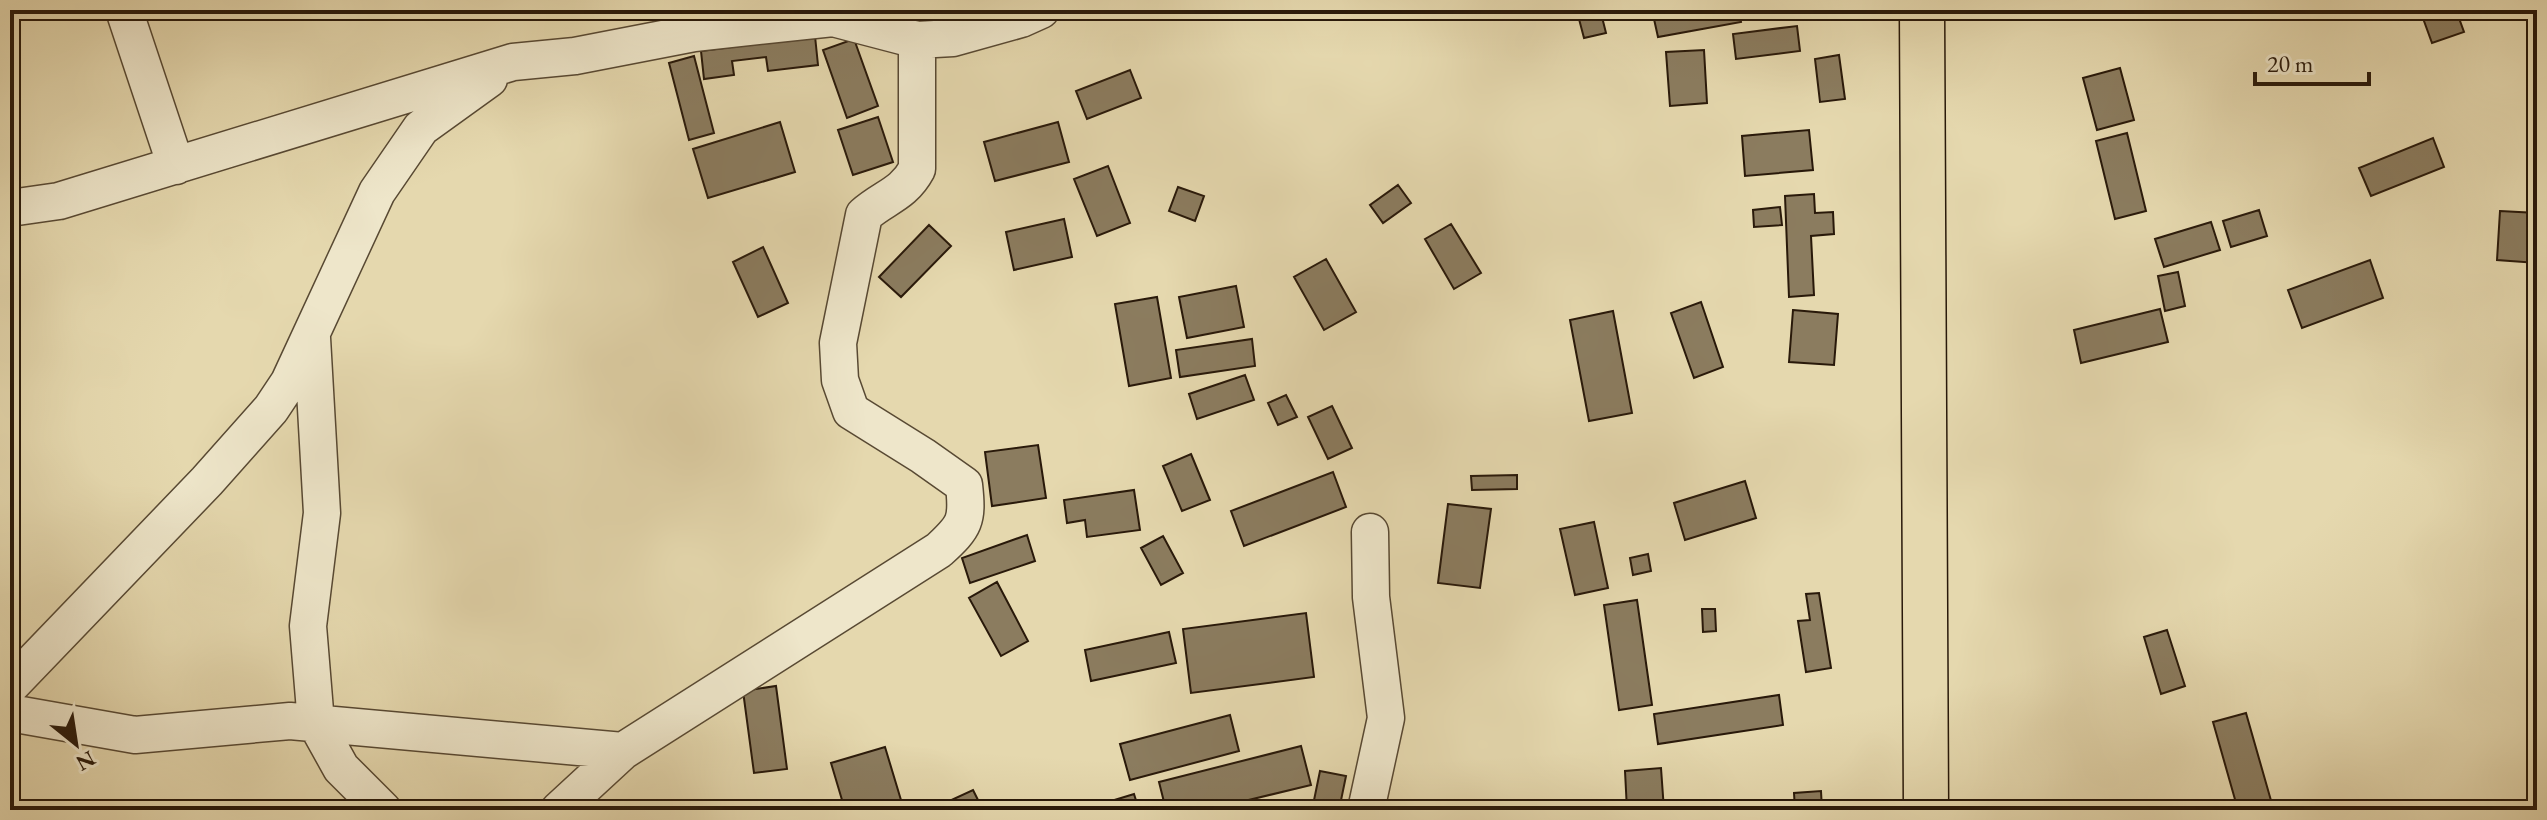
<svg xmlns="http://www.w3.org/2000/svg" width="2547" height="820" font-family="'EB Garamond',serif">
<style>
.building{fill:#8b7c5f;stroke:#29190a;stroke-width:2}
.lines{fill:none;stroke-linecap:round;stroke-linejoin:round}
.street-casing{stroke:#584933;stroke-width:39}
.primary-casing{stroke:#29190a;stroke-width:47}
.street{stroke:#eee6ca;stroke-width:36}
.primary{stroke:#e5d8ae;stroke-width:44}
</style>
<rect width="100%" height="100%" fill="#e5d8ae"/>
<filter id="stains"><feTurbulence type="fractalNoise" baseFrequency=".0025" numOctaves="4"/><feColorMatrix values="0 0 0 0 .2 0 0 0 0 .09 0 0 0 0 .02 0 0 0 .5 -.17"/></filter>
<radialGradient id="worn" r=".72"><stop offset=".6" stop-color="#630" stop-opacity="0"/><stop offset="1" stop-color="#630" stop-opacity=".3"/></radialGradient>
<path class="building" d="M1652,10H1739L1741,22L1658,37Z
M2420,10H2456L2464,32L2432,43Z
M1601,13L1606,33L1584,38L1579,19Z
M1797,26L1800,51L1736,59L1733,34Z
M815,36L818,65L768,71L766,57L732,61L734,75L704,79L701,51Z
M854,39L878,106L847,118L823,50Z
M1704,50L1707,103L1670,106L1666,52Z
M1839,55L1845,99L1820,102L1815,59Z
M694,56L714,133L689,140L669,63Z
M2120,68L2134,120L2097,130L2083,78Z
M1130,70L1141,98L1087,119L1076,91Z
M878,117L893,162L853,175L838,130Z
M780,122L795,172L708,198L693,149Z
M1058,122L1069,162L995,181L984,142Z
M1809,130L1813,170L1745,176L1742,136Z
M2127,133L2146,211L2115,219L2096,141Z
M2433,138L2444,167L2371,196L2359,168Z
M1108,166L1130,223L1097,236L1074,179Z
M1398,185L1411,203L1383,223L1370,205Z
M1178,187L1204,196L1195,221L1169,211Z
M1814,194L1815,213L1833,212L1834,234L1811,236L1814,295L1789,297L1785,196Z
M1780,207L1782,225L1754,227L1753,210Z
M2259,210L2267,236L2231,247L2223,221Z
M2500,211L2537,213V263L2497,260Z
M1064,219L1072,257L1014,270L1006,232Z
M2211,222L2220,250L2164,267L2155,239Z
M1451,224L1481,273L1454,289L1425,239Z
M929,225L951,246L901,297L879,277Z
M763,247L788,303L758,317L733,262Z
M1326,259L1356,312L1324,330L1294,277Z
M2370,260L2383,298L2302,328L2288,290Z
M2178,272L2185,306L2165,311L2158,276Z
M1236,286L1244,327L1187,338L1179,297Z
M1157,297L1171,378L1129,386L1115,304Z
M1701,302L1723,367L1694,378L1671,313Z
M2160,309L2168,342L2081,363L2074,330Z
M1793,310L1838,314L1834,365L1789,362Z
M1613,311L1632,413L1589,421L1570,320Z
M1252,339L1255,366L1180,377L1176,350Z
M1245,375L1254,400L1197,419L1189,394Z
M1286,395L1297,417L1278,425L1268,403Z
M1332,406L1352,448L1328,459L1308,417Z
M1038,445L1046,498L992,506L985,452Z
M1191,454L1210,500L1182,511L1163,466Z
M1333,472L1346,507L1244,546L1231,511Z
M1517,475V489L1472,490L1471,476Z
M1745,481L1756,518L1685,540L1674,503Z
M1134,490L1140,530L1087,537L1085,520L1067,523L1064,500Z
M1448,504L1491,509L1480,588L1438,583Z
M1594,522L1608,588L1575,595L1560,529Z
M1027,535L1035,561L970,583L962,558Z
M1163,536L1183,573L1161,585L1141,548Z
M1648,554L1651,571L1633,575L1630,558Z
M997,582L1028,641L1001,656L969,598Z
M1819,593L1831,668L1806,672L1798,621L1810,620L1806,594Z
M1637,600L1652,705L1619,710L1604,605Z
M1702,609H1715L1716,631L1703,632Z
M1306,613L1314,677L1191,693L1183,629Z
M2167,630L2185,686L2161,694L2144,637Z
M1169,632L1176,663L1091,681L1085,650Z
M776,686L787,769L754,773L743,691Z
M1779,695L1783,725L1658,744L1654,714Z
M2246,713L2272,804L2250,810H2238L2213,722Z
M1230,715L1239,751L1130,780L1120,744Z
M1301,746L1311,785L1207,810H1166L1159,782Z
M885,747L904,810H845L831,763Z
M1661,768L1664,810H1627L1625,771Z
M1320,771L1346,776L1339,810H1312Z
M973,790L983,810H950L947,802Z
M1821,791L1822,810H1795L1794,793Z
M1134,794L1139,810H1111L1108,802Z
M1309,803L1310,810H1258Z"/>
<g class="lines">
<g class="street-casing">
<path id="street" d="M124,10L176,166
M10,208L59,201L513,62L575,56L694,33L833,18L917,40L953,38L1021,19L1041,10
M312,338L322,513L308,626L316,723L341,768L383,810
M10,686L207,481L271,409L289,382L377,192L421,128L489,79
M10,713L135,735L290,721L623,751
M559,810L623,751L939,550C965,526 968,521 964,485L923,456L851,411L840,380L838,343L864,215C884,197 903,195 917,169V40
M1366,810L1386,718L1371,597L1370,532"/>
</g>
<g class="primary-casing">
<path id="primary" d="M1922,10L1926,810"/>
</g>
<use href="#street" class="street"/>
<use href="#primary" class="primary"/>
</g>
<rect width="2547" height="820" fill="none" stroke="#e5d8ae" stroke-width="40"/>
<rect x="12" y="12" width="2523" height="796" fill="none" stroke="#29190a" stroke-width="4"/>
<rect x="20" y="20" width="2507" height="780" fill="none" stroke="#29190a" stroke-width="2"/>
<g transform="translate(76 744) rotate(150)" stroke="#eee6ca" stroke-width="6" paint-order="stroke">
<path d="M0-6L14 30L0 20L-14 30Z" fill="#29190a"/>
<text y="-12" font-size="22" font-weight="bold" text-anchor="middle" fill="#29190a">N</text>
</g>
<path d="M2255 72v12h114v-12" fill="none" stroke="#29190a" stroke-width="4"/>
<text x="2267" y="72" font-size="24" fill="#29190a" stroke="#eee6ca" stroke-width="6" paint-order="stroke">20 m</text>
<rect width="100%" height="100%" filter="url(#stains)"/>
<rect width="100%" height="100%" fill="url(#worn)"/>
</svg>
